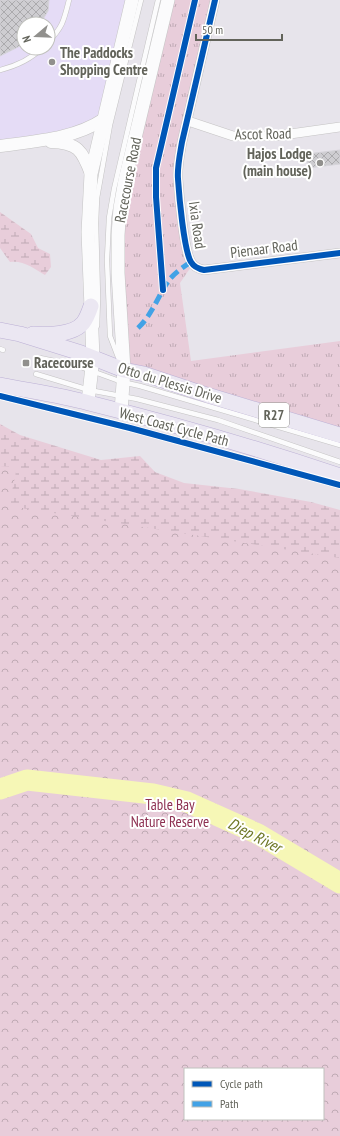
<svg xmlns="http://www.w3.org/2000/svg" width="340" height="1136" font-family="'PT Sans Narrow',sans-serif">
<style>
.commercial{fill:#e5dcf6;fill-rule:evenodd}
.grass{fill:url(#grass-tufts)}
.wetland{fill:url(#wetland-marsh)}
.park{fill:url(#park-crowns);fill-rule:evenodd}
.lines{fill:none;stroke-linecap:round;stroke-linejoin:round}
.river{stroke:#f6f7b6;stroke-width:21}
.building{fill:url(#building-cross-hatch);stroke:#d6d4da}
.service-casing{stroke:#c4c3c3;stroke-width:5.5}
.minor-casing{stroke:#c4c3c3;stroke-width:10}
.tertiary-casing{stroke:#c4c3c3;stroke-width:13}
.secondary-casing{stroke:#c5c5c5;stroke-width:14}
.primary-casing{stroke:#bcb0d5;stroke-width:16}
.service{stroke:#fbfbfc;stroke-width:4.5}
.minor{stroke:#fbfbfc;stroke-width:9}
.tertiary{stroke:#fbfbfc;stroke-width:12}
.secondary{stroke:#fbfbfc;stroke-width:13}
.primary{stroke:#ebe7f2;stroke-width:15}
.quiet{stroke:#42a2e6;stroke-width:5;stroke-dasharray:10 5;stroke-linecap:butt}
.cycleway-casing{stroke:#fff;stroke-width:8}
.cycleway{stroke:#0057b8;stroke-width:6}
.poi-dot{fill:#91908d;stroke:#fff;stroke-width:1.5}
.labels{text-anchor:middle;stroke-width:4;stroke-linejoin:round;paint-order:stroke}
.shield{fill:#fff;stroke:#91928c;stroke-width:1}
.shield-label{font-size:14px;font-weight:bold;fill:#62635a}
.poi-label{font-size:15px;font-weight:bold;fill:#62635a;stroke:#fff;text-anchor:start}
.street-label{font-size:15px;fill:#62635a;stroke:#fff}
.park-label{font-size:15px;fill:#8d2f51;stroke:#fff}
.water-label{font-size:16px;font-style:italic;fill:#6f7827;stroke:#fff}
</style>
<defs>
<pattern id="grass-tufts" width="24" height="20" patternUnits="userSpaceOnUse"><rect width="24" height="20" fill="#e8cdda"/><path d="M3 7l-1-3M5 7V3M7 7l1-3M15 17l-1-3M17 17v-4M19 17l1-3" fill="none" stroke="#bfaab4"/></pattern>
<pattern id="wetland-marsh" width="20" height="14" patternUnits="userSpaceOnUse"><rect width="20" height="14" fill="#e8cdda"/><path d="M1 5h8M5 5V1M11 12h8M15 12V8" fill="none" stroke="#bfaab4"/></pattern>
<pattern id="park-crowns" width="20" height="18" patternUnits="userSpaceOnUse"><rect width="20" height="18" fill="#e8cdda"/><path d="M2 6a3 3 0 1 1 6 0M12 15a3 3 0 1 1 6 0" fill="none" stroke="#bfaab4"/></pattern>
<pattern id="building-cross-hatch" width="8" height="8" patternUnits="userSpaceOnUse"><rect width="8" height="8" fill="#cecdd1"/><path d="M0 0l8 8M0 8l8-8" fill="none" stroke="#abaaad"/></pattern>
</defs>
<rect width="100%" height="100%" fill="#e7e4eb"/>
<path class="commercial" d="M0,0H132L104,119L93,126L0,146ZM24,24H48V48H24Z"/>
<path class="grass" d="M168,0H215L178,178L193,264L180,283L191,361L340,341V435L124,370L118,235Z"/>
<path class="wetland" d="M0,212L31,234L38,248L50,254L51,267L45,275C35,269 23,260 10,262L0,248Z
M0,424L20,435L101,460L140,456L155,472L184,483L239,489L311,502L340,510V874L0,782Z"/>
<path class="park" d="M0,466L17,467L9,506L340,558V1136H0ZM185,1069H323V1119H185Z"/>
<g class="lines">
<path class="river" d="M0,789L27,780L153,794L187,802L258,834L340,883"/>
</g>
<path class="building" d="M0,0H49L48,11L40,24H24V44L0,56Z
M340,150V164L308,168L306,154Z"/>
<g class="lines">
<g class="service-casing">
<path id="service" d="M48,42C63,27 64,20 69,0
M0,70C16,66 30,60 42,48
M97,326L98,298L96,223L97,198L110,125L141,0
M0,349L3,350
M118,357L110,336L107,260L109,218L114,189L158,0
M40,358L78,366L122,382L140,386L340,445
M36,374L89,390L137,399L218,420L340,462"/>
</g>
<g class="minor-casing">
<path id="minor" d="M215,0L182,142C180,154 177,167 178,179C179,195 184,251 191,262C194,267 199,269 204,270L340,253
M188,121L233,136H276L340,127"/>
</g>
<g class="tertiary-casing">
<path id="tertiary" d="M51,142C78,143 82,150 91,174
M0,146C36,141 74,139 104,119"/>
</g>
<g class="secondary-casing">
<path id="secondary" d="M88,402L93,358L88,232L91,174L132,0
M121,411L124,370L118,273V235L120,208L125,180L168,0"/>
</g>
<g class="primary-casing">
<path id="primary" d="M0,330L20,334L81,353L124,370L144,374L207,395L340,435
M33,334C47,335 73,335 83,323C87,318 89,312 91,306
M0,385C30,391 60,395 89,403C174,424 257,448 340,476"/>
</g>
<use href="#service" class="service"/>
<use href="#minor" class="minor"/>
<use href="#tertiary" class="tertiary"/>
<use href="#secondary" class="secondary"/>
<use href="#primary" class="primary"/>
<path class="quiet" d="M138,328C152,315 158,296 169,280C175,273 183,267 191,262"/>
<g class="cycleway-casing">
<path id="cycleway" d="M215,0L182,142C180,154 177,167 178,179C179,195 184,251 191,262C194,267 199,269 204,270L340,253
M163,290L156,197V168L195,0
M0,396L130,428L340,485"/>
</g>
<use href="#cycleway" class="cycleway"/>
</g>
<g class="poi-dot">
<circle cx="52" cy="62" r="4"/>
<circle cx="320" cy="163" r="4"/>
<rect x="22" y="359" width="8" height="8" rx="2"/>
</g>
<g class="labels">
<rect class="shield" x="259" y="403" width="30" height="24" rx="3"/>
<g class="shield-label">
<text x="274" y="420">R27</text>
</g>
<g class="poi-label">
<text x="60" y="58">The Paddocks<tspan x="60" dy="17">Shopping Centre</tspan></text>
<text x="312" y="159" text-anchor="end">Hajos Lodge<tspan x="312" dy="17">(main house)</tspan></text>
<text x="34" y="368">Racecourse</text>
</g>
<g class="street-label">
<text transform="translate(263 134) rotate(-1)" y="5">Ascot Road</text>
<text transform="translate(128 180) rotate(-79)" y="5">Racecourse Road</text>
<text transform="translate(197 225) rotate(82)" y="5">Ixia Road</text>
<text transform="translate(264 249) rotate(-7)" y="5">Pienaar Road</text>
<text transform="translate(170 383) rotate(17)" y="5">Otto du Plessis Drive</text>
<text transform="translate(174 427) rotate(15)" y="5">West Coast Cycle Path</text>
</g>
<g class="park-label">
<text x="170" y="810">Table Bay<tspan x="170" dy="17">Nature Reserve</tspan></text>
</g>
<g class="water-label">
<text transform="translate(255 835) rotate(27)" y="6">Diep River</text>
</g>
</g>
<rect x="184" y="1068" width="140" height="52" fill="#ffffff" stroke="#c0c1bd"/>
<rect x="192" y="1081" width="20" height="6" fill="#0057b8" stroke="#c0c1bd"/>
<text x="220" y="1088" font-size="12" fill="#62635a">Cycle path</text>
<rect x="192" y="1101" width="20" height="6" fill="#42a2e6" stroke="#c0c1bd"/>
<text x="220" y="1108" font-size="12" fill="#62635a">Path</text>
<g transform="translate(36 36) rotate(251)"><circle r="19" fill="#ffffff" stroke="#c0c1bd"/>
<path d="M0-3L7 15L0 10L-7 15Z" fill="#91908d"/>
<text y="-6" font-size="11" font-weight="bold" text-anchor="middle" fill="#62635a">N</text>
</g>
<path d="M196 34v6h86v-6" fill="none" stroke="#62635a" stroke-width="2"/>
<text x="202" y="34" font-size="12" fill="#62635a" stroke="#ffffff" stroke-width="3" paint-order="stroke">50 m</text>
</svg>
